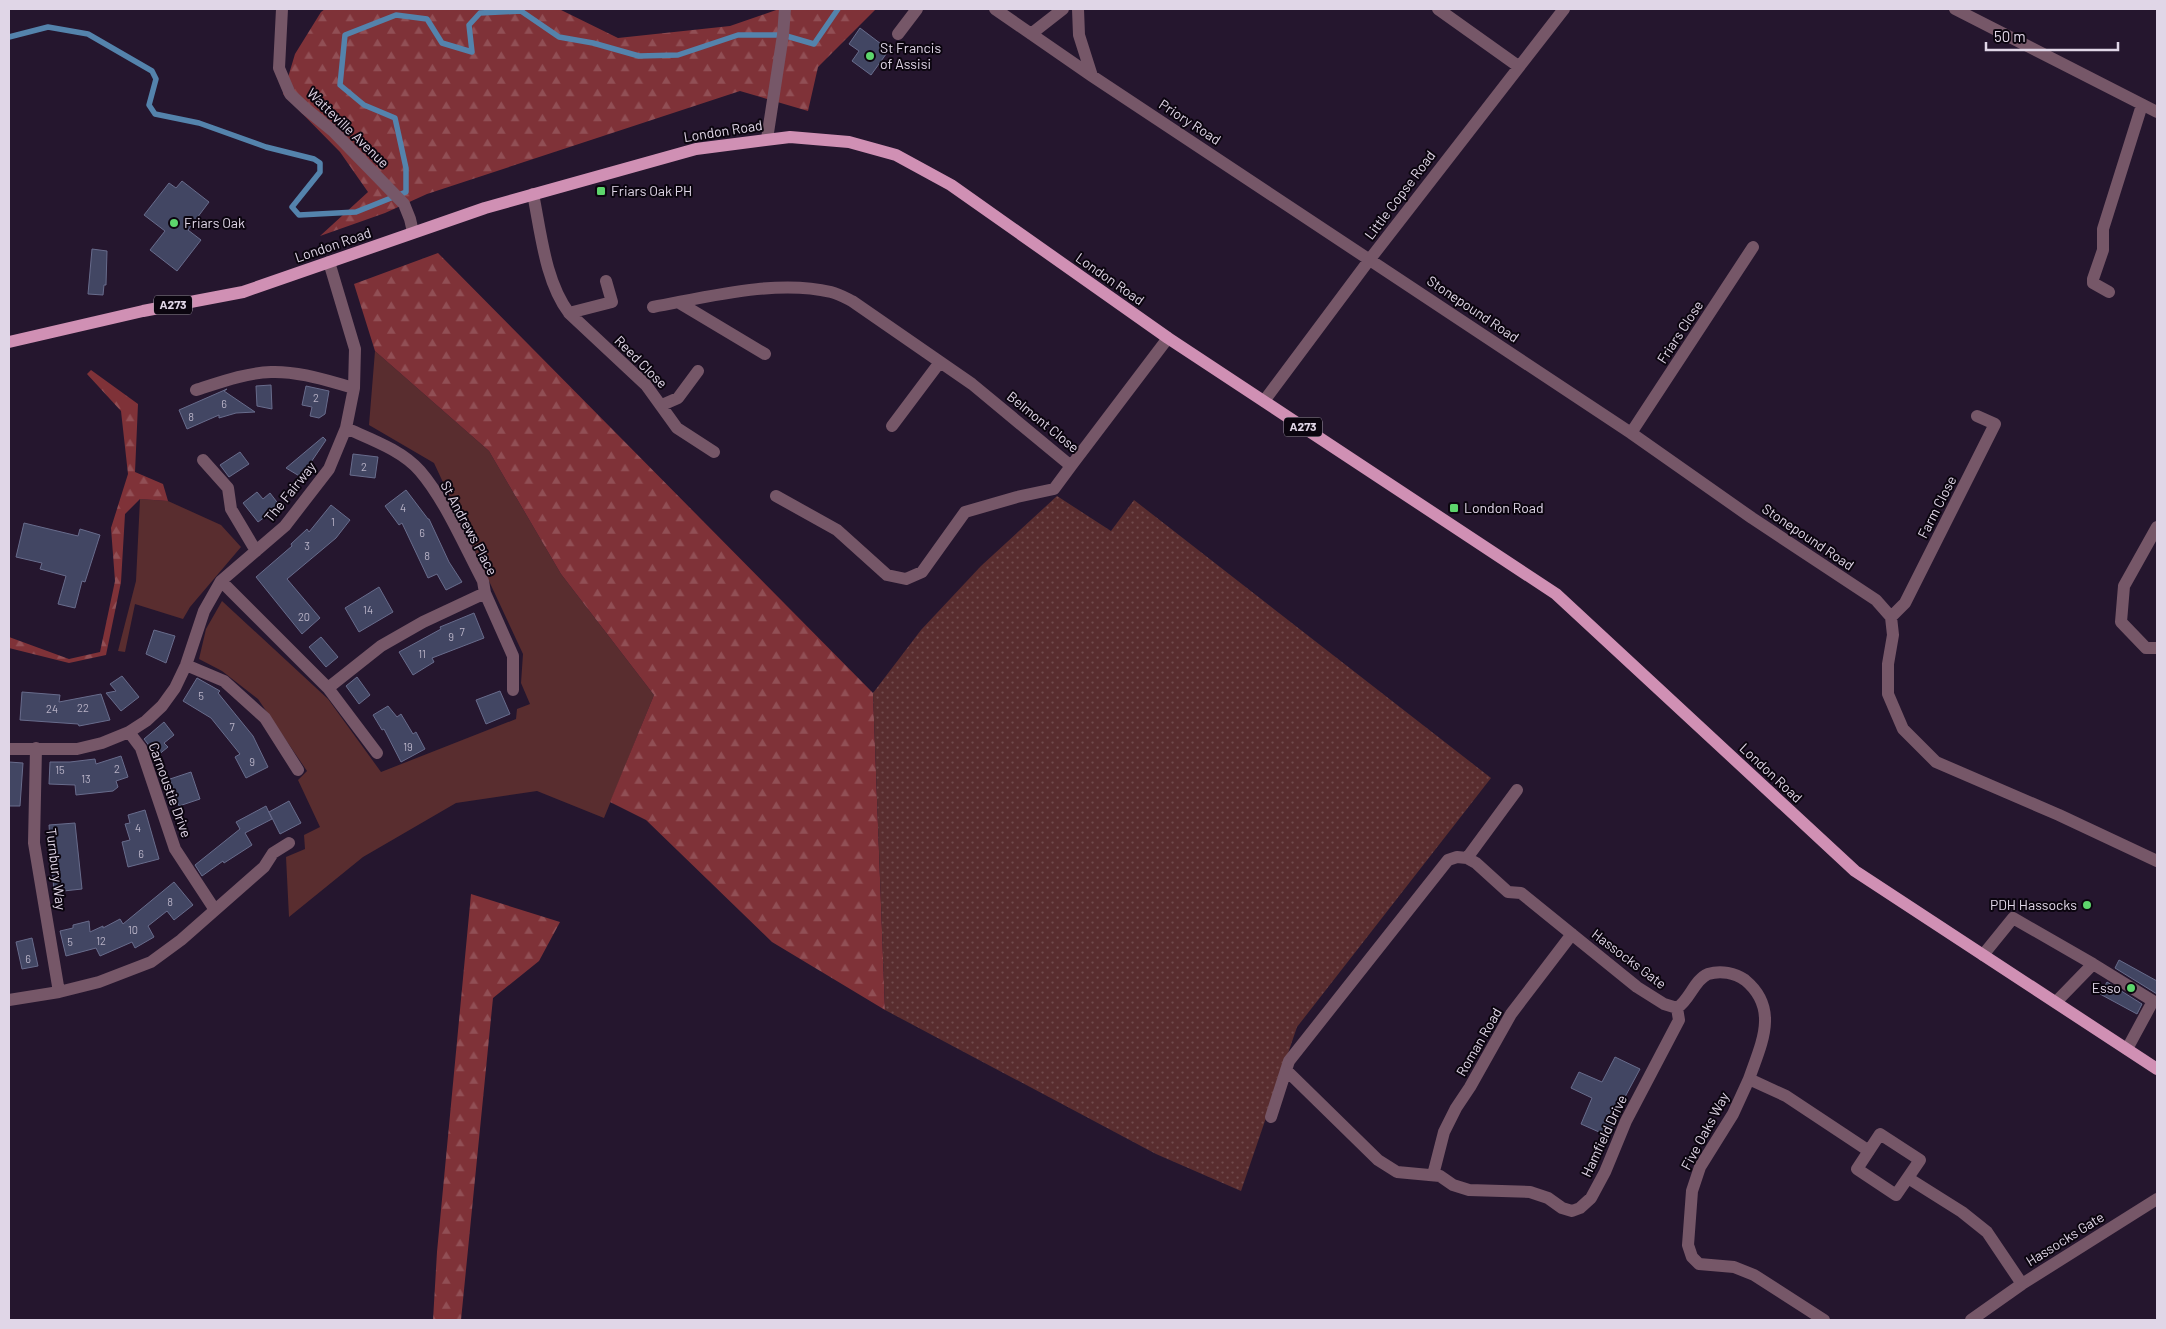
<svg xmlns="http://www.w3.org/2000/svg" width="2166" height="1329" font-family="Barlow,sans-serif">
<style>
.green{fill:#592d2f}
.forest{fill:url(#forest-firs)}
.park{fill:url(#park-dots)}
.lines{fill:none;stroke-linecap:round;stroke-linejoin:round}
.stream{stroke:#5483ac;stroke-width:5.5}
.building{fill:#424663;stroke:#686c8c}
.minor{stroke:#765768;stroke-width:12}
.major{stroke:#d090b4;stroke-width:12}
.poi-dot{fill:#5dd56c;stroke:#0b050f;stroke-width:2}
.labels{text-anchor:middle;stroke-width:4;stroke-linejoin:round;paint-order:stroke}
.number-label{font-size:11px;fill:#b8b2c6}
.shield{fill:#0b050f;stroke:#a097a6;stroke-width:1}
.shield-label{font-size:12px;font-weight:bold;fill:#e0d6e7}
.poi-label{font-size:14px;fill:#e0d6e7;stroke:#0b050f;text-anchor:start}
.street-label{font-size:14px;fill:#e0d6e7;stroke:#0b050f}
</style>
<defs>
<pattern id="forest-firs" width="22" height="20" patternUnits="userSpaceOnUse" patternTransform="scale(1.25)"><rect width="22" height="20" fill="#7f3238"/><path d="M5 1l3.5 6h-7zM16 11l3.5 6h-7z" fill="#914f55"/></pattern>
<pattern id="park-dots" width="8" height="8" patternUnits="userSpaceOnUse" patternTransform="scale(1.25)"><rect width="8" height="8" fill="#592d2f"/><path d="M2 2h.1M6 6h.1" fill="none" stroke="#714b4d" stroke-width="1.8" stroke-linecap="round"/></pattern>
</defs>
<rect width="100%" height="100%" fill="#25162e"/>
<path class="green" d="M375,351L489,451L561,574L654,695L604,818L537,791L456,803L363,857L289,917L286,857L305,849L304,835L320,827L298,780L307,771L258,699L222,671L199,659L206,629L222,601L328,699L381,772L516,719L517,709L530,704L521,683L523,654L434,463L369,425Z
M140,499L168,501L221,525L241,547L190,607L183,619L135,604L125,652L118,651L136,581Z"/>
<path class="forest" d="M325,9H559L618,38L730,26L779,9H876L818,67L808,111L740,91L427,194L385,213L320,236L368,192L340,152L283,94L295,54L321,12Z
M438,253L873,693L885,1010L772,942L646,820L610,802L654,695L561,574L489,451L375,351L354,284Z
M91,370L138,404L135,472L163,484L168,501L140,499L125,514L121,582L106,655L69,663L9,648V637L69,659L100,652L115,581L111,528L128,474L121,411L87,374Z
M471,894L560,922L539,961L493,998L461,1320H433L437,1252Z"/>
<path class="park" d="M1057,496L1111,531L1134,500L1491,778L1297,1027L1241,1191L1156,1154L885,1010L873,693L921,630L981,566Z"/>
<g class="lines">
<path class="stream" d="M9,37L48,27L88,34L152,71L156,79L149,105L155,114L199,123L266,147L314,159L320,163V172L292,207L299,215L356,212L406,192V168L395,118L364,105L340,85L345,35L396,15L427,19L442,43L472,52L469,25L480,13L521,11L559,37L593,43L639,56L678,55L738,35H783L814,44L838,9"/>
</g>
<path class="building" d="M860,28L889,50L871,75L852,61L859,51L849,44Z
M182,181L209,202L188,230L201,240L177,271L150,250L165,231L144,215L169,183L176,188Z
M92,249L107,251L106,285H104L103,295L88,294Z
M271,385L272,409L257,406L256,386Z
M306,386L329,391L325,414L319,418L310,416L312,407L302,405Z
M227,389L224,391L255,412L236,413L219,418V415L187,429L179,410Z
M323,437L326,440L301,477L286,468Z
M240,452L249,464L229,477L220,465Z
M353,454L378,457L375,478L350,475Z
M406,490L428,519H429L449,562L462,582L446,590L437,574L428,578L402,523L399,525L385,506Z
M257,492L263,499L270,493L280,506L258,522L243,503Z
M331,505L350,520L336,538L287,579L320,618L302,634L256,577L292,546L291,544L307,529L309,532Z
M24,523L78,536L80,529L100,535L85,582L82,581L75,608L58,604L66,576L40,569L42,563L16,557Z
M379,587L393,612L359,632L345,608Z
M474,613L484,638L432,658L434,662L413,675L399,652L441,629L440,627Z
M154,630L175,636L166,663L146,654Z
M321,637L338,657L326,667L309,647Z
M122,676L139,697L121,711L106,693L116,691L110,684Z
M357,677L370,695L359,704L346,686Z
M197,678L220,691L218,693L253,736L268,767L246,778L235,757L240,754L211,718L183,701Z
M500,691L510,714L486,724L476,700Z
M22,692L60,695L59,702L101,694L110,720L79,726L78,724L20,720Z
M388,706L397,717L401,714L413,734L416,732L425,749L401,762L384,729L382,730L373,715Z
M164,722L174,735L164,743L168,747L157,756L144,739Z
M121,756L128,777L116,781L118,787L113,791L76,795L75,785L49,784L50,762H70L95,759L96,764Z
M9,762L23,763L20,806H9Z
M191,772L200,799L179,806L170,779Z
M289,801L301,823L280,834L269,812Z
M266,806L272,819L245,833L252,845L224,863L223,861L202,876L195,865L240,829L236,822Z
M145,810L159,859L128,867L122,842L130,840L125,824L130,823L128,815Z
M75,823L82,889L54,892L49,825Z
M174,882L193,905L174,920L167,911L148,926L154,937L135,948L132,942L100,956L96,948L66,956L60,931L73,928V925L89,921L90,932L103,926V928L120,919L123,924Z
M32,938L38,966L22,969L16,942Z
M2119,960L2157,981V994L2115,968Z
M2107,982L2142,1004L2137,1014L2100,994Z
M1615,1057L1640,1069L1618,1110H1619L1608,1136L1581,1124L1592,1098L1571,1088L1579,1072L1602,1082Z"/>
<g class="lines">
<path class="minor" d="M282,9L279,68L290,94L306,109L333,131L404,204L410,219L413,232
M995,9L1092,76L1631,433L1752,518L1876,600L1891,617L1893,635L1888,664V694L1903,729L1936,762L2059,815L2157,861
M1078,9L1079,35L1092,76
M1438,9L1518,66
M1955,9L2157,112
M898,34L917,9
M1031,34L1063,9
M767,139L783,35L785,9
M533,194C541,233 545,281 569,313L612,302L606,281
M2109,292L2093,283V279L2103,250V229L2142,105
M678,302L765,354
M653,307C708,297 776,279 831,292C839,294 846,298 852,301L972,384L1071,466L1168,338
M569,313L646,385L677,428L714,452
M196,390C221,382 245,373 271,372C299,371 328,381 354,388
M1264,401L1370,259L1564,9
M662,405L678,398L698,371
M892,426L940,362
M1631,433L1753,247
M203,460L228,488L231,509L256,551
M776,496L837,530L887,575L906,579L922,572L965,512L1017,497L1054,489L1071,466
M2157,527L2124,586L2121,622L2146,648H2157
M221,581L328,688L381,646L423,622L485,593L483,581C465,547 445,500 420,471C402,450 370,439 346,428
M485,593L513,656V690
M1891,617L1905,603L1995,424L1977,416
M186,665L224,681L265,718L298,770
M328,688L377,753
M129,732L141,748L175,849L215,910
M36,748L34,843L59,992
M9,749H77L102,743L129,732L146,721L162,706L175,688L186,665L204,611L221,581L285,526L329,469L346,428L354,388L355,349L329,262
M1467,858L1517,790
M1983,955L2013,918L2093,964
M9,1000L59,992L99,982L151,962L181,940L264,867L273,853L289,843
M2056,1002L2093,964L2153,1001L2127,1049
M1286,1070L1378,1160L1397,1172L1440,1176L1453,1185L1469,1190L1530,1192L1548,1198L1562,1208L1572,1211L1580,1208L1591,1198L1605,1172L1626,1121L1679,1020L1677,1008
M1749,1079L1733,1114L1700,1167L1692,1191L1688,1245L1692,1257L1699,1264L1734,1267L1754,1275L1824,1320
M1271,1117L1289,1061L1448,860L1457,857L1467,858L1476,863L1508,892L1521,893L1637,987L1664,1004L1677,1008C1690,1000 1694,980 1708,974C1721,970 1735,973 1745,980C1780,1009 1761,1044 1749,1079L1786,1096L1869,1151
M1880,1134L1920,1160L1896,1195L1857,1169Z
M1433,1175L1444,1132L1456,1108L1470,1087L1511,1014L1572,934
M1908,1178L1962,1212L1987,1232L2022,1284
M1971,1320L2022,1284L2157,1199"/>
<path class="major" d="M9,342L143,311L243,292L485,208L696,149L790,137L849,142L896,155L951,185L1168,338L1556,594L1855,871L2157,1069"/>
</g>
<g class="poi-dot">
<circle cx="870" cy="56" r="5"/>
<rect x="596" y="186" width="10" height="10" rx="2.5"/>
<circle cx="174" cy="223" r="5"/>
<rect x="1449" y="503" width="10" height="10" rx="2.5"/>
<circle cx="2087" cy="905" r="5"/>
<circle cx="2131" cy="988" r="5"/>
</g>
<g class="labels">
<g class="number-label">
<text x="316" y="402">2</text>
<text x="224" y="408">6</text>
<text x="191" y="421">8</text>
<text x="364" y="471">2</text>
<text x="403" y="512">4</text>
<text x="333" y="526">1</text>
<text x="422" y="537">6</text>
<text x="307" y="550">3</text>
<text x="427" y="560">8</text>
<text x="368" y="614">14</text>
<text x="304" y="621">20</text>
<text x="462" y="636">7</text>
<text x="451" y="641">9</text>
<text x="422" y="658">11</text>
<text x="201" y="700">5</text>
<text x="83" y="712">22</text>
<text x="52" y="713">24</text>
<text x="232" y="731">7</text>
<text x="408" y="751">19</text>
<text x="252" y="766">9</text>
<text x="117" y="773">2</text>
<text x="60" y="774">15</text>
<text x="86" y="783">13</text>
<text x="138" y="832">4</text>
<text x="141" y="858">6</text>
<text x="170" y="906">8</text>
<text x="133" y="934">10</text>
<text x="101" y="945">12</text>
<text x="70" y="946">5</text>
<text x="28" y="963">6</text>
</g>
<g class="shield">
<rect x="154" y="295.5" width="38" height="19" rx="4"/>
<rect x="1284" y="417.5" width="38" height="19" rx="4"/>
</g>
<g class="shield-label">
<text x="173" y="309">A273</text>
<text x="1303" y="431">A273</text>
</g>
<g class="poi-label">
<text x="880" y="53">St Francis<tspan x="880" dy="16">of Assisi</tspan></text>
<text x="611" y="196">Friars Oak PH</text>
<text x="184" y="228">Friars Oak</text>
<text x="1464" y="513">London Road</text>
<text x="2077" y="910" text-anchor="end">PDH Hassocks</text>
<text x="2121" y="993" text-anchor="end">Esso</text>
</g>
<g class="street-label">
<text transform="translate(1190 122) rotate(33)" y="5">Priory Road</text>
<text transform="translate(348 128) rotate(44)" y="5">Watteville Avenue</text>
<text transform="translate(723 131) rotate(-9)" y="5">London Road</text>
<text transform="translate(1400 195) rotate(-53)" y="5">Little Copse Road</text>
<text transform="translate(333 245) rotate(-19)" y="5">London Road</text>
<text transform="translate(1110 279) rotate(35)" y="5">London Road</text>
<text transform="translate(1473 309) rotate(34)" y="5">Stonepound Road</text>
<text transform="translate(1680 332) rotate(-57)" y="5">Friars Close</text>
<text transform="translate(641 362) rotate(45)" y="5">Reed Close</text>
<text transform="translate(1043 422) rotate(39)" y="5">Belmont Close</text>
<text transform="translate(290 492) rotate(-51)" y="5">The Fairway</text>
<text transform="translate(1937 507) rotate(-63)" y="5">Farm Close</text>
<text transform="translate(469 528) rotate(62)" y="5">St Andrews Place</text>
<text transform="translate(1808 537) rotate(34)" y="5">Stonepound Road</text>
<text transform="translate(1771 773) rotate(43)" y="5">London Road</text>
<text transform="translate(170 790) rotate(70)" y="5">Carnoustie Drive</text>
<text transform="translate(56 869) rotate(83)" y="5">Turnbury Way</text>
<text transform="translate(1629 959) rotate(37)" y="5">Hassocks Gate</text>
<text transform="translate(1479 1042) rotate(-60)" y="5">Roman Road</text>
<text transform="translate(1705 1131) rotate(-62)" y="5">Five Oaks Way</text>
<text transform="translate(1604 1136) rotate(-65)" y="5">Hamfield Drive</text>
<text transform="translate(2065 1239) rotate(-32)" y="5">Hassocks Gate</text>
</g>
</g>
<rect width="2166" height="1329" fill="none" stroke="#e0d6e7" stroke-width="20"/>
<path d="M1986 42v8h132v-8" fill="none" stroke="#e0d6e7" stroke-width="2.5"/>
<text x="1994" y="42" font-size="15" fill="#e0d6e7" stroke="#0b050f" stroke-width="4" paint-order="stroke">50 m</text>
</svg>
